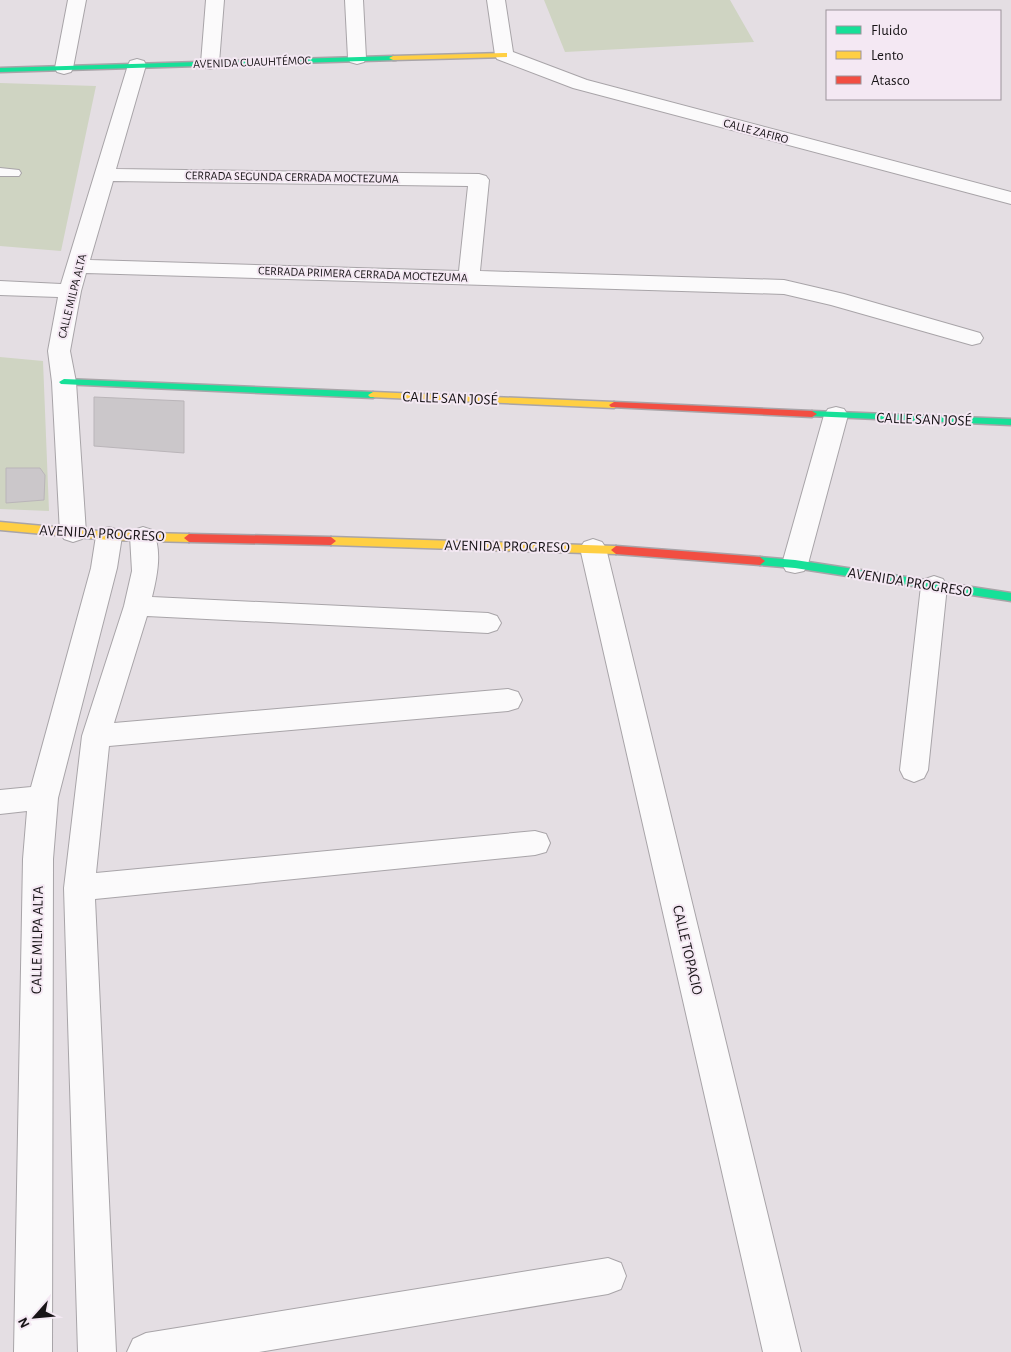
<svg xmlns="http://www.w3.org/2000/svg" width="1011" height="1352" font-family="'Alegreya Sans',sans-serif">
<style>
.green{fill:#cfd4c2}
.building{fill:#cbc7ca;stroke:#bab5b9}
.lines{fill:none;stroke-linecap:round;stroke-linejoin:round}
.lane-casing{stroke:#a8a4a8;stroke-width:2}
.street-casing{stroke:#a8a4a8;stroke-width:2}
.fast-casing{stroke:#a8a4a8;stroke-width:3}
.slow-casing{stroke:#a8a4a8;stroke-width:3}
.jam-casing{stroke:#a8a4a8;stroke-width:3}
.lane{fill:#fbfafb;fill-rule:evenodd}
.street{fill:#fbfafb;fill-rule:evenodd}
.fast{fill:#16e098;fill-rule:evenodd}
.slow{fill:#ffcf43;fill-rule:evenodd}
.jam{fill:#f24e42;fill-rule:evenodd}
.labels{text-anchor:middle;stroke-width:4;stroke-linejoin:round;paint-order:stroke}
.far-street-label{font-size:12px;fill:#181417;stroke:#f4e8f3}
.street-label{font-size:15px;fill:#181417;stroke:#f4e8f3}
</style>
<rect width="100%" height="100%" fill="#e4dee3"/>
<path class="green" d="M544,0H730L754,42L565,52Z
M0,83L96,86L61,251L0,246Z
M0,357L43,361L49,511L0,509Z"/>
<path class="building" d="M94,397L184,401V453L94,446Z
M6,468H40L45,475L44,500L6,503Z"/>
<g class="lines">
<g class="lane-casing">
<path id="lane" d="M0,168L19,170L21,173L19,176H0Z"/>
</g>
<g class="street-casing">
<path id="street" d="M68,0H86L73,68L71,72L64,74L57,72L55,68Z
M206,0H224L219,63L217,67L210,69L203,67L201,63Z
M345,0H363L366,58L364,62L357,64L350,62L348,58Z
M487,0H505L513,52L587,80L1011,192V204L573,88L497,59L495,55Z
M137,59L144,61L146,65L116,169L479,174L486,176L489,180L480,271L784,280L844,294L980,333L983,338L980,343L972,345L831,305L784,294L86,273L81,291L70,351L76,382L86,533L82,539L73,542L64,539L60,533L52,382L48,351L58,297L0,295V281L61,284L128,65L130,61ZM113,181L468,186L459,271L90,260Z
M836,407L844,409L848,415L808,564L804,571L795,573L786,571L782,564L824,415L828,409Z
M109,527L118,530L122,536L117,568L58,798L53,859L52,1352H14L23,859L27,811L0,814V790L31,787L91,568L96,536L100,530Z
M143,527L152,530C163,549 157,577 152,597L488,613L497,616L501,623L497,630L488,633L147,616L114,723L508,689L518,692L522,700L518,708L508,711L109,746L96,873L535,831L546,834L550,843L546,852L535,855L95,899L116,1352H78L64,888L82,736L124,606L132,571L130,536L134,530Z
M593,539L602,542L606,548L801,1352H763L580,548L584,542Z
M934,576L943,579L947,586L928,770L924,778L914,782L904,778L900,770L921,586L925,579Z
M608,1258L621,1263L626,1276L621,1289L608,1294L259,1352H127L133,1339L146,1333Z"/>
</g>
<g class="fast-casing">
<path id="fast" d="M393,56L397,58L396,60L0,72V68Z
M64,379L373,392L378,395L373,398L61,384L59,382Z
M812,411L1011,419V425L809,416L807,414Z
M760,557L795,560L1011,593V601L795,568L760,565L755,561Z"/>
</g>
<g class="slow-casing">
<path id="slow" d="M504,53H507V57L393,60L389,58L393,56Z
M373,392L614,402L619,405L614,408L370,397L368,395Z
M0,522L109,532L189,534L194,538L189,542L109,540L0,530Z
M331,537L616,546L621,550L616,554L331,545L326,541Z"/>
</g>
<g class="jam-casing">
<path id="jam" d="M614,402L812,411L817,414L812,417L611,407L609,405Z
M189,534L331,537L336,541L331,545L189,542L184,538Z
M616,546L760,557L765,561L760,565L616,554L611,550Z"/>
</g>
<use href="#lane" class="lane"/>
<use href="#street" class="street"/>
<use href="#fast" class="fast"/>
<use href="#slow" class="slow"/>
<use href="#jam" class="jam"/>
</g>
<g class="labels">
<g class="far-street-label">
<text transform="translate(252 62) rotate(-2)" y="4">AVENIDA CUAUHTÉMOC</text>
<text transform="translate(756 131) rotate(15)" y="4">CALLE ZAFIRO</text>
<text transform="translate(292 177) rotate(1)" y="4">CERRADA SEGUNDA CERRADA MOCTEZUMA</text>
<text transform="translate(363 274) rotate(2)" y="4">CERRADA PRIMERA CERRADA MOCTEZUMA</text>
<text transform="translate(72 296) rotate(-76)" y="4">CALLE MILPA ALTA</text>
</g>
<g class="street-label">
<text transform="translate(450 398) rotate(2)" y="5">CALLE SAN JOSÉ</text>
<text transform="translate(924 419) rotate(2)" y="5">CALLE SAN JOSÉ</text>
<text transform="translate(102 533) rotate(3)" y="5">AVENIDA PROGRESO</text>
<text transform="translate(507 546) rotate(1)" y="5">AVENIDA PROGRESO</text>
<text transform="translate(910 582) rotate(9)" y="5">AVENIDA PROGRESO</text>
<text transform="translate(37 940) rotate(-89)" y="5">CALLE MILPA ALTA</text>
<text transform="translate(688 950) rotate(77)" y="5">CALLE TOPACIO</text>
</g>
</g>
<rect x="826" y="10" width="175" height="90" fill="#f4e8f3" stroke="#9c939b"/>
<rect x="836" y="26" width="25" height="8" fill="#16e098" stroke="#9c939b"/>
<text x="871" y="35" font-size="15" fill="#181417">Fluido</text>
<rect x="836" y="51" width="25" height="8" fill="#ffcf43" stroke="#9c939b"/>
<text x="871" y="60" font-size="15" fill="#181417">Lento</text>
<rect x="836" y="76" width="25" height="8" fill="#f24e42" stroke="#9c939b"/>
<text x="871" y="85" font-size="15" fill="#181417">Atasco</text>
<g transform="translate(35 1317) rotate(243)" stroke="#f4e8f3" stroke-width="4" paint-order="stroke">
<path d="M0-4L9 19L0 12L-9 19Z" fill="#181417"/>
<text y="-8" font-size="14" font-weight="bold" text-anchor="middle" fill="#181417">N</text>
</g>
</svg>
